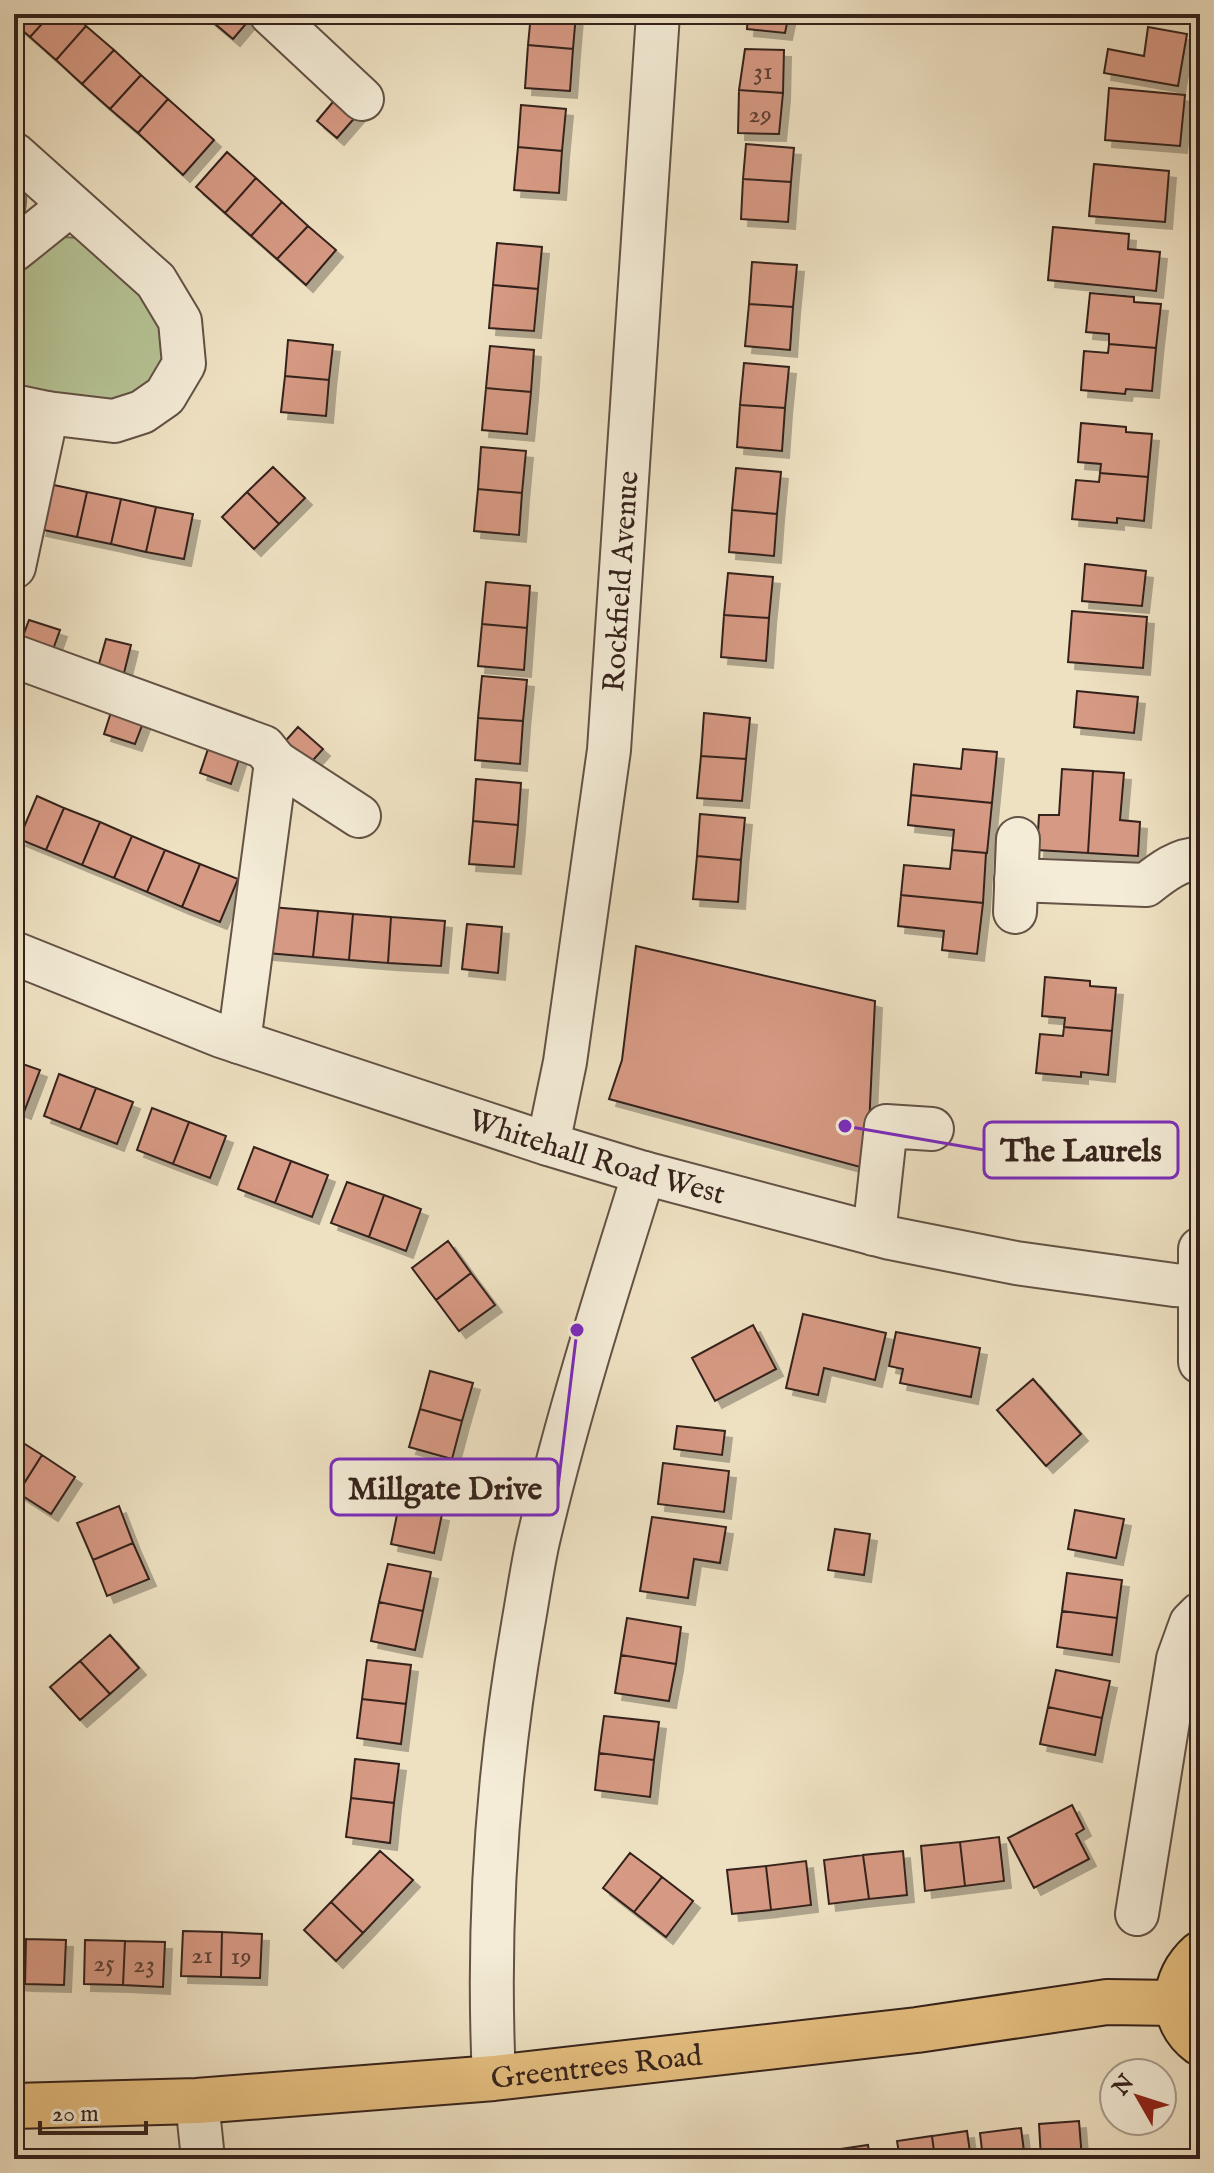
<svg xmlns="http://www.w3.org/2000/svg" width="1214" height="2173" font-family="'IM FELL English',serif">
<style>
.green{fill:#b6c395;stroke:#767258;stroke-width:2}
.building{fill:#d69983;stroke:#35221b;stroke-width:2;filter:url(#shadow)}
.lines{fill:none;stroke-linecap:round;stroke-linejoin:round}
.minor-casing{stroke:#635245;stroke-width:46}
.major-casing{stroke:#35221b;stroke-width:48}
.minor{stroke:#f4ecd7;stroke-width:42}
.major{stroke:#e7c081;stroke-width:44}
.labels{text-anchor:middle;stroke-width:8;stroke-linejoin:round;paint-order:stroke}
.number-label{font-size:26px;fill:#5d4035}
.street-label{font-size:30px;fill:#35221b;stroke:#f4ecd7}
.leader{fill:none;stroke:#7b2cbf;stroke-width:3}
.callout-dot{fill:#7b2cbf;stroke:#f4ecd7;stroke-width:3}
.callout{fill:#f4ecd7;stroke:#7b2cbf;stroke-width:3}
.callout-label{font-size:32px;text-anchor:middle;font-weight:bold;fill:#35221b}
</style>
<defs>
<filter id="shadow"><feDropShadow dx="7" dy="7" stdDeviation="0" flood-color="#0004"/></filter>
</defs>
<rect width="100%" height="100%" fill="#eee1c2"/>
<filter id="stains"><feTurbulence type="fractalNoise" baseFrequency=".0025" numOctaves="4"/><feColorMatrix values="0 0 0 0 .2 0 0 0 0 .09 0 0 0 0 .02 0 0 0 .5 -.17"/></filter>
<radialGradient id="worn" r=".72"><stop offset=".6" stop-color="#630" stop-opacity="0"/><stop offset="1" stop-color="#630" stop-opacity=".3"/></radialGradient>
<path class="green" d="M14,179L26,189C27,204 26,221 14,231Z
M64,237L78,238L159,312L169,359L139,397L97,407L14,390V271L46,243Z"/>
<path class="building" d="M14,14H51L30,37L14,23Z
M51,14H74L86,26L56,60L30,37Z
M211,14H244L250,19L233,39L208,18Z
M531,14H576L573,49L528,45Z
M748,14H789L785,33L747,29Z
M86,26L114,50L82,84L56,60Z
M1148,27L1187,34L1178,86L1104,73L1108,49L1144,56Z
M528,45L573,49L570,91L525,88Z
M745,49L784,50L783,93L739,90Z
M114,50L141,75L110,109L82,84Z
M141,75L168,99L138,133L110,109Z
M1109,88L1185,95L1180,146L1105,140Z
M739,90L783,93L779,134L738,133Z
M338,96L358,114L337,138L317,121Z
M168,99L214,140L183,175L138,133Z
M521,105L566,109L562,151L518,147Z
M746,144L794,148L791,182L743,179Z
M518,147L562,151L559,193L514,190Z
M227,152L256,178L225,213L196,187Z
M1094,164L1169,171L1165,222L1089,216Z
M256,178L282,202L251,236L225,213Z
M743,179L791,182L788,222L741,219Z
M282,202L308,226L277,259L251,236Z
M308,226L336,250L306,285L277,259Z
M1053,227L1129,234L1128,249L1160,252L1156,291L1048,280Z
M497,243L542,247L538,289L493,285Z
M752,262L797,265L793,307L749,304Z
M493,285L538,289L534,331L489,328Z
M1090,293L1134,297V302L1161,304L1156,348L1109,344V334L1086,332Z
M749,304L793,307L790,350L745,346Z
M288,340L333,345L329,380L285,376Z
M1109,344L1156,348L1152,391L1126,389L1125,394L1081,390L1084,351L1108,353Z
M490,346L534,350L531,392L486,388Z
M744,363L789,367L785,408L740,405Z
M285,376L329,380L326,416L281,412Z
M486,388L531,392L527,434L482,430Z
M740,405L785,408L782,451L737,447Z
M1081,423L1126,427V432L1152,434L1148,477L1100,473L1101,464L1078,462Z
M481,447L526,451L522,493L478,489Z
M273,467L305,498L279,524L247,492Z
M736,468L781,472L777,514L732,510Z
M1100,473L1148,477L1144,521L1117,518V523L1072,519L1076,480L1099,482Z
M49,484L87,492L77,537L39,529Z
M478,489L522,493L519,535L474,531Z
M87,492L121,499L111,544L77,537Z
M247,492L279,524L254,549L222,517Z
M121,499L156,507L146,552L111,544Z
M156,507L193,514L184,559L146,552Z
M732,510L777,514L774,556L729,552Z
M1085,564L1146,571L1142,606L1082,601Z
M728,573L773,577L769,618L724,615Z
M486,582L530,586L527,628L482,624Z
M1072,611L1147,617L1143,668L1068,662Z
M724,615L769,618L766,661L721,657Z
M29,620L60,630L51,655L20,644Z
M482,624L527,628L524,670L478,666Z
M106,639L131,645L123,677L97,671Z
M482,676L527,680L523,721L478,718Z
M1077,691L1138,697L1134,733L1074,727Z
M112,709L144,720L135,744L104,734Z
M704,713L750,718L746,759L701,756Z
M478,718L523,721L520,764L475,760Z
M298,727L323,749L305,769L280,747Z
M208,749L239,759L231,784L200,773Z
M963,749L997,752L992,803L911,795L914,764L961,769Z
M701,756L746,759L742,801L697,798Z
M1062,769L1093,771L1088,853L1037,850L1039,815H1059Z
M1093,771L1124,773L1120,820L1140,822L1138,856L1088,853Z
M476,779L521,783L518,825L473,821Z
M911,795L992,803L987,853L952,850L954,830L908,825Z
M37,796L64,808L46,850L19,839Z
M64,808L100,822L82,865L46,850Z
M700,814L745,818L741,860L697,856Z
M473,821L518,825L514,867L469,864Z
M100,822L132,836L114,878L82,865Z
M132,836L165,850L147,892L114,878Z
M165,850L200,864L182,907L147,892Z
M952,850L986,853L983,903L901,895L904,865L950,869Z
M697,856L741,860L738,902L693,899Z
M200,864L238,879L220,922L182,907Z
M901,895L983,903L977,954L942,950L944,931L898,926Z
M271,907L318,911L313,957L267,953Z
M318,911L353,914L349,960L313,957Z
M353,914L391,917L388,963L349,960Z
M391,917L445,921L441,966L388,963Z
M467,924L502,927L498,973L462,969Z
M636,946L875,1001L869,1126L864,1168L609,1099L622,1060Z
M1045,977L1090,981V986L1116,988L1112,1031L1064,1027L1065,1018L1042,1016Z
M1064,1027L1112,1031L1108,1075L1081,1072V1077L1036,1073L1040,1034L1063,1036Z
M14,1061L40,1070L24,1112L14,1108Z
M59,1074L96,1088L80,1130L44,1116Z
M96,1088L133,1102L117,1144L80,1130Z
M152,1108L189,1122L173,1164L137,1150Z
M189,1122L226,1136L210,1178L173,1164Z
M254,1147L291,1161L275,1203L238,1189Z
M291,1161L328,1175L312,1217L275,1203Z
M347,1182L384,1195L369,1237L331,1223Z
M384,1195L421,1209L406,1251L369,1237Z
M448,1241L471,1273L436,1300L412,1268Z
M471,1273L495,1305L459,1331L436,1300Z
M803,1314L886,1333L875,1380L824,1368L818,1395L786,1388Z
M753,1325L776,1369L715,1401L692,1358Z
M896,1332L980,1348L971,1397L900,1383L903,1369L889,1366Z
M430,1371L473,1383L462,1421L420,1409Z
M1033,1379L1081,1434L1046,1466L997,1410Z
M420,1409L462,1421L452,1459L409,1447Z
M677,1426L725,1431L722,1455L674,1449Z
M14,1437L42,1455L18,1493L14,1490Z
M42,1455L75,1477L51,1514L18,1493Z
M663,1463L729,1471L724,1512L658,1504Z
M399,1505L442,1514L434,1553L391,1544Z
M119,1506L133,1543L93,1560L77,1523Z
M1075,1510L1124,1519L1116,1558L1068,1549Z
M652,1517L726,1527L720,1563L694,1559L688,1598L640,1591Z
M835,1529L870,1534L864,1575L828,1570Z
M133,1543L149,1579L107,1596L93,1560Z
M388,1564L431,1572L423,1611L379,1602Z
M1067,1573L1122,1580L1117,1618L1062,1611Z
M379,1602L423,1611L415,1650L371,1641Z
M1062,1611L1117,1618L1112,1655L1057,1647Z
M627,1618L681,1627L676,1664L621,1655Z
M110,1635L139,1668L110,1694L80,1661Z
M621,1655L676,1664L669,1701L615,1693Z
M367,1660L411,1665L406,1704L362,1699Z
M80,1661L110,1694L80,1720L50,1687Z
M1056,1670L1110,1681L1102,1718L1048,1707Z
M362,1699L406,1704L401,1744L357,1738Z
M1048,1707L1102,1718L1095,1755L1040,1744Z
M604,1716L659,1722L654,1760L599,1753Z
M599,1753L654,1760L650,1797L595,1790Z
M355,1759L399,1764L394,1803L351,1798Z
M351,1798L394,1803L390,1843L346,1837Z
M1072,1805L1084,1829L1076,1834L1089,1859L1034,1888L1008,1838Z
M999,1837L1004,1881L965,1886L960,1842Z
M960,1842L965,1886L925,1891L921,1846Z
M380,1851L413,1880L363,1933L331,1902Z
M903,1851L907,1895L869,1899L863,1855Z
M630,1853L662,1877L634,1912L603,1888Z
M863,1855L869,1899L829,1904L824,1860Z
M806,1861L811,1905L771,1910L766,1866Z
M766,1866L771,1910L732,1914L727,1870Z
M662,1877L693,1901L666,1937L634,1912Z
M331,1902L363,1933L336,1961L304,1930Z
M183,1931L222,1932L221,1977L181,1976Z
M222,1932L262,1934L260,1978L221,1977Z
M14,1939H26L25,1984L14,1983Z
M26,1939L66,1940L64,1985L25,1984Z
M85,1940L125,1941L123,1985L84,1984Z
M125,1941L165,1942L163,1987L123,1985Z
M1079,2121L1082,2159H1041L1039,2124Z
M1021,2128L1025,2159H983L980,2133Z
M967,2131L971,2159H935L932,2136Z
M932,2136L935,2159H900L897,2141Z
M868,2145L870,2159H834L833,2150Z
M833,2150L834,2159H798L797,2155Z"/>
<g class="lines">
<g class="minor-casing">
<g id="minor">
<path d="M271,14L362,99"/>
<path d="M14,154L156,281L180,321L184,364L165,396L142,412L114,421L47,413L14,406"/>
<path d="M14,250L70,205"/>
<path d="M14,567L47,413"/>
<path d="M14,656L264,747L276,762L239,1042"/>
<path d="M276,762L359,816"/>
<path d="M1016,880L1146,885C1161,873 1180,858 1200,859"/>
<path d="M1015,912L1018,839"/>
<path id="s1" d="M14,953L221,1036L548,1144L644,1173L890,1238L1016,1263L1174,1285L1198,1286"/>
<path id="s2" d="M548,1144L565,1062L609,750L658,14"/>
<path d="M874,1234L886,1126L932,1129"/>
<path d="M1200,1249V1362"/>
<path d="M1137,1914L1178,1659L1191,1623L1200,1614"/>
<path d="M494,2078C487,1927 497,1774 523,1625C528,1597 532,1568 538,1541C567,1417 606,1294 644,1173"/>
<path d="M197,2101L203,2159"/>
</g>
</g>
<g class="major-casing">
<g id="major">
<path d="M1200,1954C1172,1979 1168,2019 1200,2043"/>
<path id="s3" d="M14,2106L197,2101L494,2078L917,2030L1107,2002L1177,2003"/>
</g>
</g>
<use href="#minor" class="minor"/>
<use href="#major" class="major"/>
</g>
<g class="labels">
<g class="number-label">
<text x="763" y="79">31</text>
<text x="760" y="122">29</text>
<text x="202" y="1963">21</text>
<text x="241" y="1964">19</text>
<text x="104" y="1971">25</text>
<text x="144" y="1972">23</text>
</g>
<g class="street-label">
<text dy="10" stroke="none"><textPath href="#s2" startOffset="568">Rockfield Avenue</textPath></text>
<text dy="10" stroke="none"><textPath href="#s1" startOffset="618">Whitehall Road West</textPath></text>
<text dy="10" stroke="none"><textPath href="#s3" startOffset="584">Greentrees Road</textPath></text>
</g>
</g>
<path class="leader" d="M845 1126L984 1150M577 1330L558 1487"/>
<g class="callout-dot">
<circle cx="845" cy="1126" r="8"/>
<circle cx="577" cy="1330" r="8"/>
</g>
<g class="callout">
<rect x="984" y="1122" width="194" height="56" rx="8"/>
<rect x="331" y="1459" width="227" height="56" rx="8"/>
</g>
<g class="callout-label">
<text x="1081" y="1161">The Laurels</text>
<text x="445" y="1499">Millgate Drive</text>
</g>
<rect width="1214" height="2173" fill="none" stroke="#eee1c2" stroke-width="48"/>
<rect x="16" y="16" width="1182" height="2141" fill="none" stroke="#35221b" stroke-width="4"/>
<rect x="24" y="24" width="1166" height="2125" fill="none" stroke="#35221b" stroke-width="2"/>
<g transform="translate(1138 2097) rotate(309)"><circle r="38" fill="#f4ecd7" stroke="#a89b8c" stroke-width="2"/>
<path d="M0-6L14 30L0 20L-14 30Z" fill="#8f2418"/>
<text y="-12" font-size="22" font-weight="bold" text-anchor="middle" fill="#35221b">N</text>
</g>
<path d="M40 2121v12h106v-12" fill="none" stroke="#35221b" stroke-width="4"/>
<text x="52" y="2121" font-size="24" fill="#35221b" stroke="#f4ecd7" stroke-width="6" paint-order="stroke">20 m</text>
<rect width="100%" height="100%" filter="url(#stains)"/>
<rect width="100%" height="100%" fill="url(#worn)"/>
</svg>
